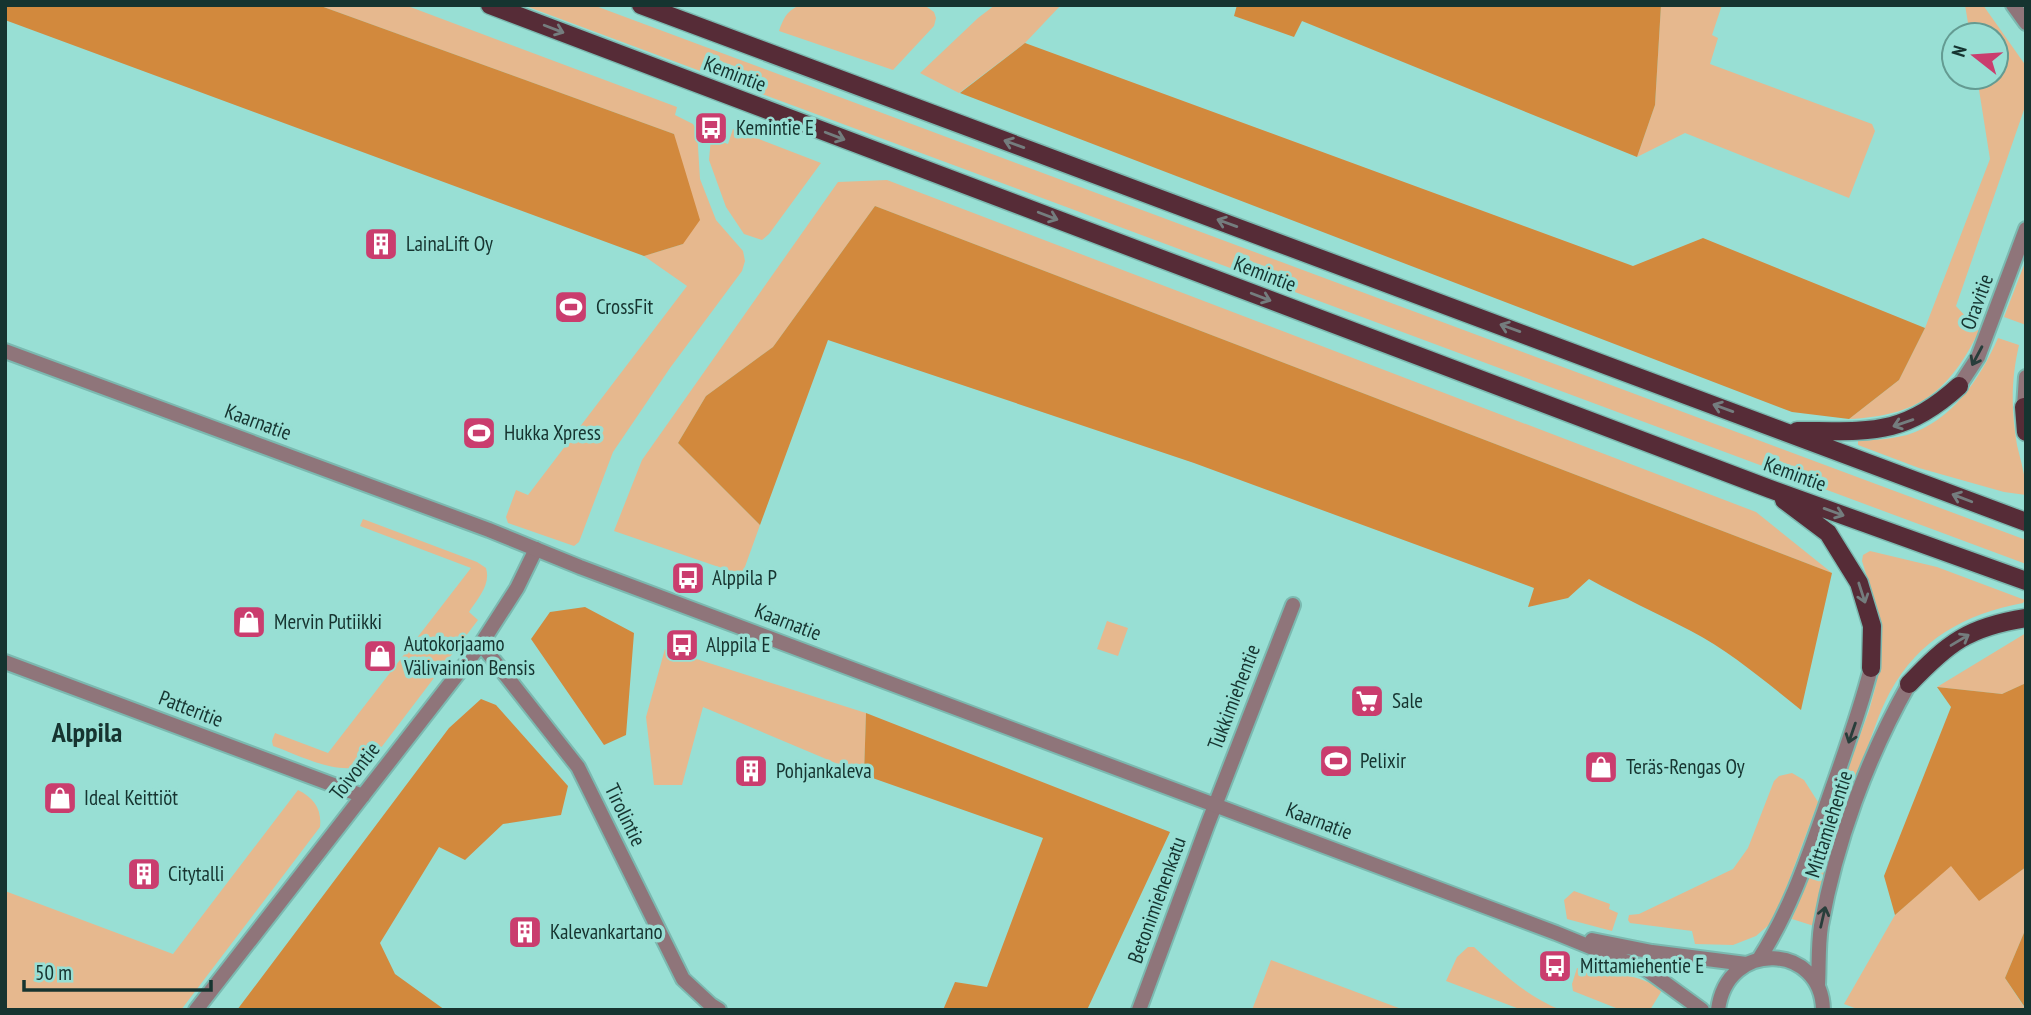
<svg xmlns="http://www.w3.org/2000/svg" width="2031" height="1015" font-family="'PT Sans Narrow',sans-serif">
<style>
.green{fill:#e6b88e}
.forest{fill:#d2893d}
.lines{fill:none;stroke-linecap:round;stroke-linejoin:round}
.minor-casing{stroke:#7bb9b0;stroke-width:18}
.tertiary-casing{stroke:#7bb9b0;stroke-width:18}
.primary-casing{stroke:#7bb9b0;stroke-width:21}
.minor{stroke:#8f757a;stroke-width:14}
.tertiary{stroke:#8f757a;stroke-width:14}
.primary{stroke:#562c37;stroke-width:18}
.oneway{stroke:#747d7e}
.oneway2{stroke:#283e3b}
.labels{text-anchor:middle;stroke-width:7;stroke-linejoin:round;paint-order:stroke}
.street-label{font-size:21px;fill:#163430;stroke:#98dfd4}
.poi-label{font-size:21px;fill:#163430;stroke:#98dfd4;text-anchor:start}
.district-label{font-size:28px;font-weight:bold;fill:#163430;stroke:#98dfd4}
</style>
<rect width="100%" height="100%" fill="#98dfd4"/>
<path class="green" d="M318,5H405L677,107L675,115L693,124L697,131L700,179L716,220L743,251L745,261L742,271L670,368L613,452L579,542L574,546L508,523L506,517L516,490L528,495L687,286L644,256L683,244L674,134Z
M523,5H593L2026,540V564Z
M800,5H924L934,12L936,18L934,26L893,70L779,31C784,17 787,11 800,5Z
M995,5H1061L1025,43L959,93L920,73L978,18Z
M1661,5H1722L1712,35L1718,38L1710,64L1872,124L1875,131L1849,198L1685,133L1637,157L1655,105Z
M1965,5H1983L2026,66V104L1956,306L1979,331C1949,392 1918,416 1849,419L1899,380L1925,328L1990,159L1977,77H1996V35H1970Z
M733,129L821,163L769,234L762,240L744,234L726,207L709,160L711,138L728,144Z
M887,180L1756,512L1832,573L875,206L773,347L706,396L678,443L760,525L742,575L614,531L642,460L838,182Z
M2026,260V325L2004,317Z
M1998,338L2019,345C2011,380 2011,410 2017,445C2021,462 2026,477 2026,495L2004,492L1919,468L1858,445V441C1874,440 1891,439 1907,435C1952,421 1980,379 1998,338Z
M363,519L477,562L486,568C491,585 478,598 469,612L478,620L374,757C351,784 300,755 273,746L272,741L275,733L328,753L471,568L360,526Z
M1870,551L1937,567L2025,600L2023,603C1965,614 1919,639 1890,692C1876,718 1868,749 1857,777C1838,827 1824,873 1814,926L1792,919L1869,711L1876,685L1880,630L1876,606L1862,561L1863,555Z
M1107,621L1128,628L1118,656L1097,649Z
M2026,633V683L2002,694L1937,687Z
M665,649L866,713L864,775L703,707L682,785H654L646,717Z
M1792,773L1804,780L1818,802L1777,913L1771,923L1756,936L1733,945L1695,944L1692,931L1630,923L1628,920L1629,915L1639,914L1733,869L1748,848L1774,781L1779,776Z
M298,790C314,798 322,809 320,827L181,1010H5V891L173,954Z
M1951,865L1979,900L2026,867V928L2005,978L2026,1010H1860L1844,1004L1895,915Z
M1574,891L1610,904L1609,909L1618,913L1612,931L1567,919L1564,900Z
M1468,947H1474C1501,972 1526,996 1561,1010H1522L1446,981L1457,957Z
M1271,960L1404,1010H1252Z
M1577,968C1606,972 1634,973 1660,988L1661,992L1650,1010H1621L1573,991L1572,984Z"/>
<path class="forest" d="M5,5H318L674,134L700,220L683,244L644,256L5,20Z
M1237,5H1661L1655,105L1637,157L1302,21L1294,37L1234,16Z
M1025,43L1633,266L1703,238L1925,328L1899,380L1849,419L1792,412L960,93Z
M875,206L1832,573L1801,710C1766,682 1731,652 1691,631C1657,613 1623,598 1589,579L1568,598L1528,607L1534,588L1194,463L828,340L760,525L678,443L706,396L773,347Z
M585,607L634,633L626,735L604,745L531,639L550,612Z
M2026,683V867L1979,901L1951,866L1895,915L1884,876L1951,707L1937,687L2002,694Z
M481,699L496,705L568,786L561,815L503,824L465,860L439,847L380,943L395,974L445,1010H237L449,728Z
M866,713L1170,832L1087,1010H943L955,982L987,987L1043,838L864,775Z
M2026,928V1009L2005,978Z"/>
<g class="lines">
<g class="minor-casing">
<path id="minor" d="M2013,5L2026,23
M481,644L578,767L683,979L711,1005L719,1010
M5,662L363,796
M196,1010L481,644L517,588L536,549
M1139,1010L1207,826L1293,605"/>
</g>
<g class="tertiary-casing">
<path id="tertiary" d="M5,351L489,530L580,567L1556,933L1647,970L1702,1010
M1959,386L1978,357L2026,229
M2024,407L2026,377
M1592,940L1652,952L1746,964
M1759,959C1790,911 1807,860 1826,806C1842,760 1859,715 1871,668
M1818,985C1819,966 1818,945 1821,926C1836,843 1867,758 1909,684
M1718,1010C1727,938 1822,944 1823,1010"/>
</g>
<g class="primary-casing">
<path id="primary" d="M490,5L1770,489L2026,581
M641,5L2026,522
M2024,407L2026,432
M1797,431C1869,431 1903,437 1959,386
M1784,500L1828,533L1859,583L1872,626L1871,668
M1909,684C1948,643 1968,627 2026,618"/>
</g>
<use href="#minor" class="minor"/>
<use href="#tertiary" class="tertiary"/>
<use href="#primary" class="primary"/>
</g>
<defs><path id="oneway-shaft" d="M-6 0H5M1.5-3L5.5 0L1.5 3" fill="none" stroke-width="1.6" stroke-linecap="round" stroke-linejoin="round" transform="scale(1.75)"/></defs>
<g class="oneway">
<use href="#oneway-shaft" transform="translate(554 29) rotate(21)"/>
<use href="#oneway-shaft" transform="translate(835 136) rotate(21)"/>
<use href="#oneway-shaft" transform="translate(1014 144) rotate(-160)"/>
<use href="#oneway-shaft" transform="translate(1048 216) rotate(21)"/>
<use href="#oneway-shaft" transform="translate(1227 223) rotate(-160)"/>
<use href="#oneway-shaft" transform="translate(1261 297) rotate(21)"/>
<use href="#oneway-shaft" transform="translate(1510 328) rotate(-160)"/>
<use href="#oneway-shaft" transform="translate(1723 408) rotate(-160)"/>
<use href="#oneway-shaft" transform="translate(1903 423) rotate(161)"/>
<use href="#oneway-shaft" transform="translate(1962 498) rotate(-159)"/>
<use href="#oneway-shaft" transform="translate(1834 512) rotate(20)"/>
<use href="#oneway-shaft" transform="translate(1862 593) rotate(72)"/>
<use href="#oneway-shaft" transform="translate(1960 640) rotate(-31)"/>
</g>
<g class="oneway2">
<use href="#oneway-shaft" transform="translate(1977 356) rotate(118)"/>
<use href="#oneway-shaft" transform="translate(1852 733) rotate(109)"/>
<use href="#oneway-shaft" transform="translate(1823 917) rotate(-77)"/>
</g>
<defs>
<g id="bus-square" transform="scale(1.75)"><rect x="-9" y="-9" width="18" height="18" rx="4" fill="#ca3d6e" stroke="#98dfd4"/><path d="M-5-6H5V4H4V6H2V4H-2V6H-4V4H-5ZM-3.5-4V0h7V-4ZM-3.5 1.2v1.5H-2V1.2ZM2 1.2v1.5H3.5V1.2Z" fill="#fff"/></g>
<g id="building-square" transform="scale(1.75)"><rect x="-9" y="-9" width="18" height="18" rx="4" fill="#ca3d6e" stroke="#98dfd4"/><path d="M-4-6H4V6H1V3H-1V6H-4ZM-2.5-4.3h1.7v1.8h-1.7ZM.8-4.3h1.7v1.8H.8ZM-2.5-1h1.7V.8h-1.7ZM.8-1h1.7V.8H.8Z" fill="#fff"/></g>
<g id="stadium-square" transform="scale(1.75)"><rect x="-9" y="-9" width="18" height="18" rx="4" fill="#ca3d6e" stroke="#98dfd4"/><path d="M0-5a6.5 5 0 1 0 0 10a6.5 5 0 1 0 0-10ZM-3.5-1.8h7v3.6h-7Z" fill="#fff"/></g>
<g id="shop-square" transform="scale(1.75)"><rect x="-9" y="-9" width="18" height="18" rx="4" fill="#ca3d6e" stroke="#98dfd4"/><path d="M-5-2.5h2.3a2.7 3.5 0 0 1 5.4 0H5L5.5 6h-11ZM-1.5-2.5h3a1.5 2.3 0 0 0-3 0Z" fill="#fff"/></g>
<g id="supermarket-square" transform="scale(1.75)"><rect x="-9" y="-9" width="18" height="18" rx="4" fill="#ca3d6e" stroke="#98dfd4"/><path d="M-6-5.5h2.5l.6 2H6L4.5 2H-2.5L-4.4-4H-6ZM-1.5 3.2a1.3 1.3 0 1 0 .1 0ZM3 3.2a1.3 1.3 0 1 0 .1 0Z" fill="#fff"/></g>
</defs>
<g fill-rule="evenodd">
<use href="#bus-square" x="711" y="128"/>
<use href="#building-square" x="381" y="244"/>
<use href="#stadium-square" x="571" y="307"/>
<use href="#stadium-square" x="479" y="433"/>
<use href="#bus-square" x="688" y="578"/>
<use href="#shop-square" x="249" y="622"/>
<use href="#bus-square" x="682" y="645"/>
<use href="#shop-square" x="380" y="656"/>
<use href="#supermarket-square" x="1367" y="701"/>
<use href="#stadium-square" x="1336" y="761"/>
<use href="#shop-square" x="1601" y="767"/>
<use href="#building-square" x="751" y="771"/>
<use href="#shop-square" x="60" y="798"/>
<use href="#building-square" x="144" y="874"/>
<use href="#building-square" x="525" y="932"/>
<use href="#bus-square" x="1555" y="966"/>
</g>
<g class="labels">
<g class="street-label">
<text transform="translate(735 74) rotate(21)" y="7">Kemintie</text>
<text transform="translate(1265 274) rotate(21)" y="7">Kemintie</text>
<text transform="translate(1977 302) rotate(-70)" y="7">Oravitie</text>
<text transform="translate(258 422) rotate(20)" y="7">Kaarnatie</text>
<text transform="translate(1795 474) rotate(20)" y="7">Kemintie</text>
<text transform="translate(788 622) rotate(21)" y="7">Kaarnatie</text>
<text transform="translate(1234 697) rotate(-69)" y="7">Tukkimiehentie</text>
<text transform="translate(191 709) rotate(21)" y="7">Patteritie</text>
<text transform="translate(355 771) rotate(-52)" y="7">Toivontie</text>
<text transform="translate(625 815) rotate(64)" y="7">Tirolintie</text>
<text transform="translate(1319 821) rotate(21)" y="7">Kaarnatie</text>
<text transform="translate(1829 824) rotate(-72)" y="7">Mittamiehentie</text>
<text transform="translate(1157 900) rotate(-70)" y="7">Betonimiehenkatu</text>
</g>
<g class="poi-label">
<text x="736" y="135">Kemintie E</text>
<text x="406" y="251">LainaLift Oy</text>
<text x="596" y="314">CrossFit</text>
<text x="504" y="440">Hukka Xpress</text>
<text x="712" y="585">Alppila P</text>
<text x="274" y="629">Mervin Putiikki</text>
<text x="404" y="651">Autokorjaamo<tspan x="404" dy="24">Välivainion Bensis</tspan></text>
<text x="706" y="652">Alppila E</text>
<text x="1392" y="708">Sale</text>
<text x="1360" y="768">Pelixir</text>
<text x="1626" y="774">Teräs-Rengas Oy</text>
<text x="776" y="778">Pohjankaleva</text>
<text x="84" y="805">Ideal Keittiöt</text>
<text x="168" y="881">Citytalli</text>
<text x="550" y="939">Kalevankartano</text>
<text x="1580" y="973">Mittamiehentie E</text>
</g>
<g class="district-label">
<text x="87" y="742">Alppila</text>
</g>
</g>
<rect width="2031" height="1015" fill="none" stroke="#163430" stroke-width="14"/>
<g transform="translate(1975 56) rotate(287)"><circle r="33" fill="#98dfd4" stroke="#649b92" stroke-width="2"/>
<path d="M0-5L12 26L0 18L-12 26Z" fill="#ca3d6e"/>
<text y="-10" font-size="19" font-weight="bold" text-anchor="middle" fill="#163430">N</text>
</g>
<path d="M24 980v10h187v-10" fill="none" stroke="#163430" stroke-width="3.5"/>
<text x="35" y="980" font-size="21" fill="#163430" stroke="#98dfd4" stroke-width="5" paint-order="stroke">50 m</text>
</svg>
